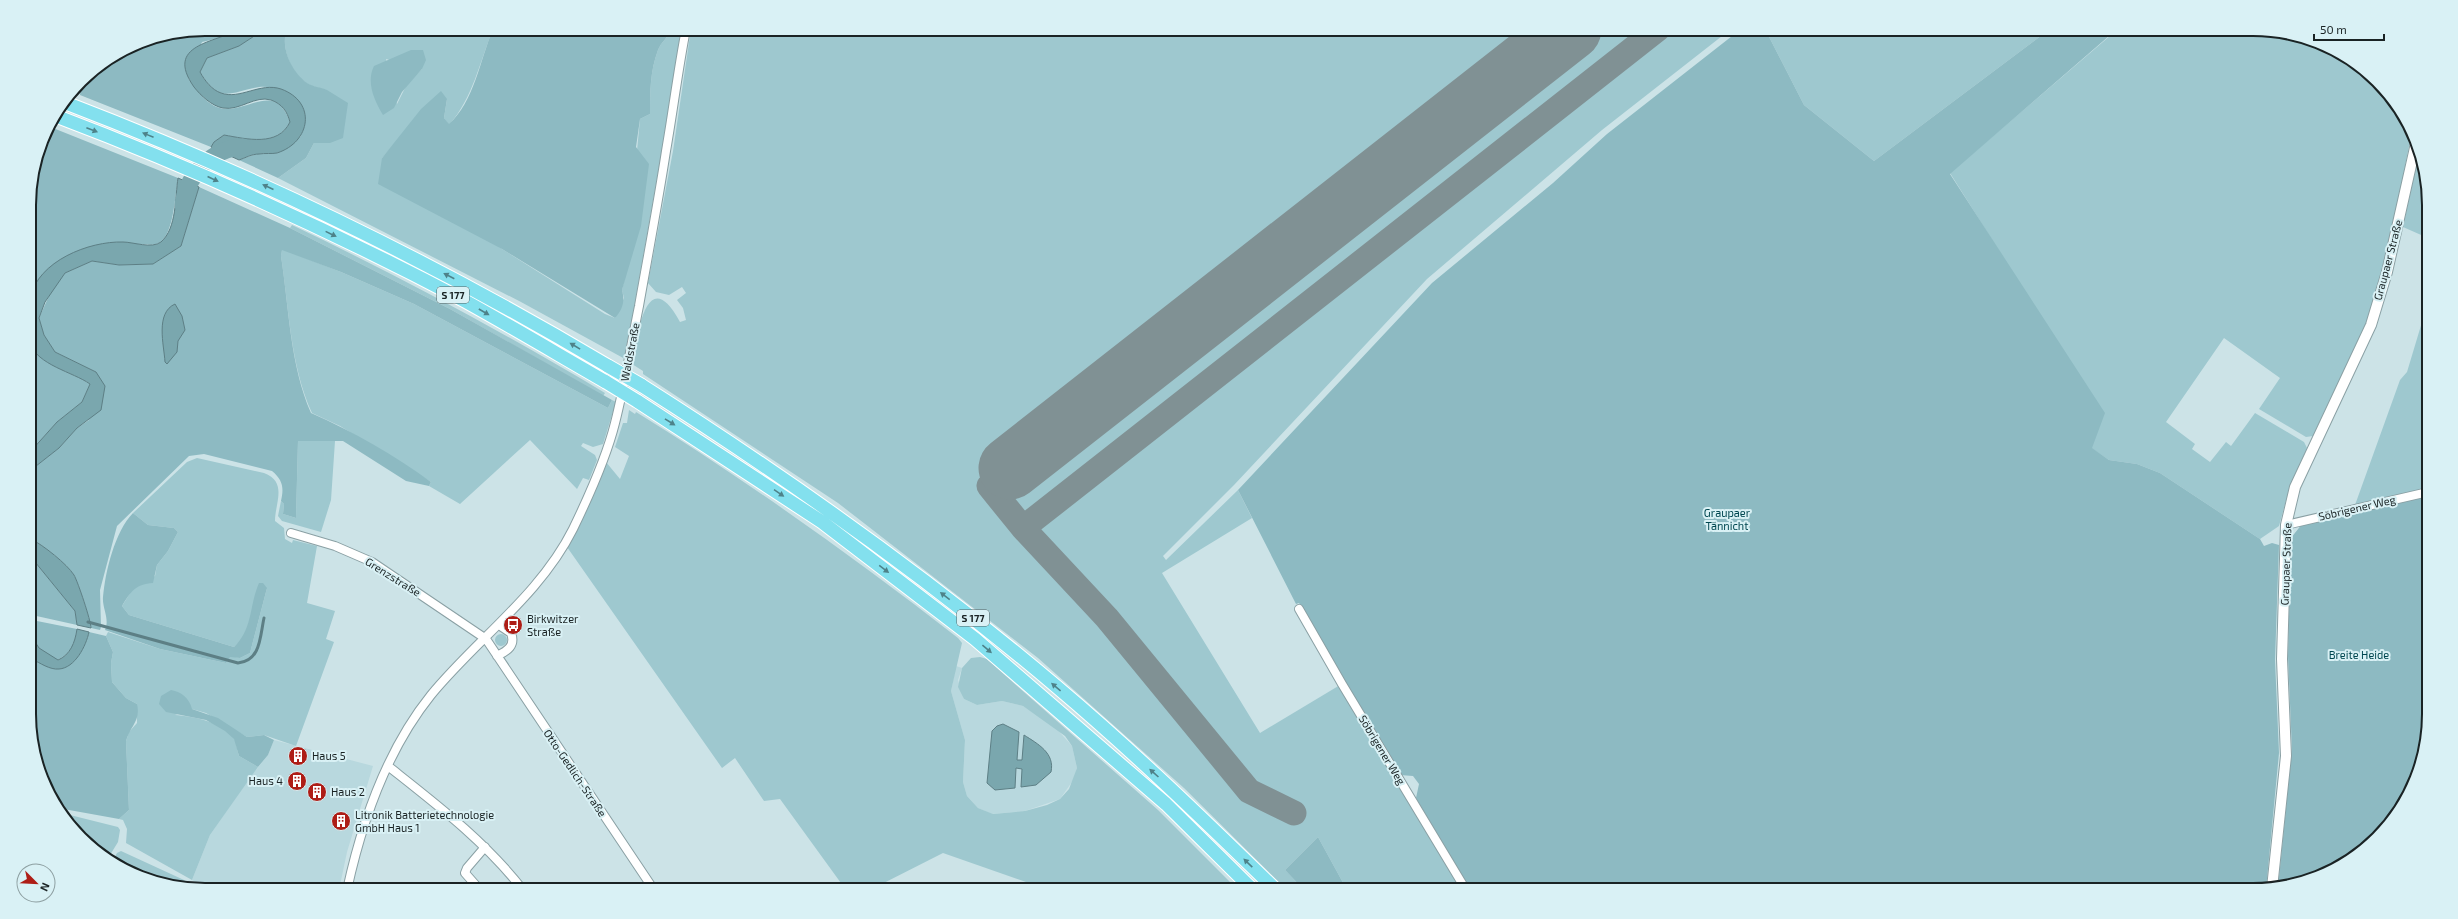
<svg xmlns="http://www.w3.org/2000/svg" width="2458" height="919" font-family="'Exo 2',sans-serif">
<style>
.built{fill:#b8d8de}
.green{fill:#9ec8cf;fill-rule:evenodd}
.forest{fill:#8dbac2}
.water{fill:#7aa7ae;stroke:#5d7f85}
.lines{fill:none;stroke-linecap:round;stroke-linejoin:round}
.stream{stroke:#5d7f85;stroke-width:3}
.river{stroke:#7aa7ae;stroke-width:17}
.taxiway{stroke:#809194;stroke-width:25}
.runway{stroke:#809194;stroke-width:63}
.minor-casing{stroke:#8aa0a4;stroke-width:10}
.tertiary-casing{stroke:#8aa0a4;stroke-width:12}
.trunk-casing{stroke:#fff;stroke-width:15}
.minor{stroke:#fff;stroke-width:8}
.tertiary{stroke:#fff;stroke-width:10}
.trunk{stroke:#83e0ee;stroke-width:13}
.trunk-bridge-casing{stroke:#fff;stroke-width:15;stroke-linecap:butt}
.trunk-bridge{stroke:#83e0ee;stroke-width:13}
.oneway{fill:#4e8289}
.labels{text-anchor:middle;stroke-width:4;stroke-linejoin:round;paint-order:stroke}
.shield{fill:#d9f1f5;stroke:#536163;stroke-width:1}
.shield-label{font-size:10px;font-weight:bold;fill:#1a2324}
.street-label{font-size:11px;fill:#1a2324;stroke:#d9f1f5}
.park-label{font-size:11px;fill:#004750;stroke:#d9f1f5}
.poi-label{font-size:11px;fill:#1a2324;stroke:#d9f1f5;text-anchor:start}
.rim{fill:none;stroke:#1a2324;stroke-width:2}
</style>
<rect width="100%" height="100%" fill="#cce3e7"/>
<path class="built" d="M956,666L962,668L958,680L964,699L977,705L1002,701L1023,706L1055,727L1072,746L1077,768L1074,779L1060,799L1025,811L992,814L978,808L967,796L963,782L965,740L951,691Z
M274,740L373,766L347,852L339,890H211L192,880L210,835L248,780L268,755Z"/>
<path class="green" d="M287,29H493C480,61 473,98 449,125L444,118L447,99L402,135L382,158L502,249L605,314L615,318L624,298L622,290L625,277L640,119L650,114C650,92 650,71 658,50C661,42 668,38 671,29H681L662,150L625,359L521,302L278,178L306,158L314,143H330L326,90C321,88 313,87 308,84C291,74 280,47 287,29ZM386,59L422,69L406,86L397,104Z
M691,29H1731L1602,130L1427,279L1234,485L1163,556L1166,560L1238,490L1252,518L1162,573L1260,733L1340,685L1463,890H1347L1318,837L1285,870L1304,890H1287L1184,788L1038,658L838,503L643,374V371L632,364C637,338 646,260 680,322L686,320L683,308L677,300L686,293L682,287L669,295L656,292L648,283L673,151Z
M1765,29H2050L1874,161L1804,105Z
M2118,29H2253L2309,38L2351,59L2385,89L2412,132C2398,195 2391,263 2367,324C2351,362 2330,398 2313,436L2306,437L2259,409L2280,378L2224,338L2166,422L2195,444L2192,449L2210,462L2226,442L2231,446L2255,413L2304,442L2307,448L2290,486L2279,526L2260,539L2160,473L2137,464L2109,460L2091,448L2052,335L1950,173Z
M2419,153L2427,182L2428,238L2403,227Z
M292,225C399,276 503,332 605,393L603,396L450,309L290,228Z
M282,249L341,272L414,304L608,408L612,400L616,402L603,444L593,447L583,443L581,446L595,455L597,460L589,480L583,478L577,489L530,440L460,504L429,486L431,482L340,426L312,413C290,365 289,308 281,256Z
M2428,302V489L2355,505L2400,380L2407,372Z
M629,410L635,414L636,412C747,481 854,557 958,638L962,643L951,691L965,740L963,782L967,796L978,808L993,814L1025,811L1047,805L1060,799L1069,789L1077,768L1072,746L1065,736L1023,706L1002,701L977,705L964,699L958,687L962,668L971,658L980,657L987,659L1016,685L1158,810L1238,890H1031L1026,882L943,853L870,890H846L780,799L764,801L735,758L722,768L567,547L577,530L606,462L620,479L629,456L615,447L623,423H627Z
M298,441H335L331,500L321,532L282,521L278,516L281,501L284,504L283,514L296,518Z
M197,458L264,473C288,482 275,503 275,521L284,528L285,539L292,543L293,540L317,546L307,603L335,611L326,639L334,642L296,746L264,735L247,737L206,713L192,709L175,715C192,716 227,723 235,740C237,745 237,751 239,756L258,767L210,835L192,880L126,843L127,829L123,820L119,819L129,810L126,741L129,732L137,723V704L126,698L112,682L111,663L113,652L106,636L108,632L160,649L226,663L230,656L240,658L250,653L267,588L253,609L244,638L234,647L129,615L122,606L134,587L155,576L157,565L168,551L178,532L174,528L148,525L133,513L187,462Z
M495 640a6 6 0 1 1 12 0a6 6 0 1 1-12 0Z
M62,813L118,827L120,830L118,842L107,860L73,830Z
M121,851L184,880L189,885L188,887L149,881L112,862L117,853Z"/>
<path class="forest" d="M205,29H240L227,36L202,42L188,78C196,90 209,108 225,109C251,110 276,82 290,122C277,147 247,139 224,135L214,142L211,147L80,95L81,83L89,73L138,42Z
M265,29H287C280,47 291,71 307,83C313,87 321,87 327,90C334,94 341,99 348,103L343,138L330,143H314L306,158L278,178L239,160L257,154L278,153L301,136L281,89C274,88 266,86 259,87C230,92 220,105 200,72L207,58L239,46Z
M493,29H671C668,38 661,42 658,50C650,71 650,92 650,114L640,119L636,147L649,164L641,226L622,290C625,301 623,309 615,318L502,249L378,184L382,158L421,109L441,91L447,99L444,118L449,124C474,102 480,60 493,29Z
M1741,29H1765L1804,105L1874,161L2050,29H2117L1950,174L2105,413L2092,448L2109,460L2137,464L2160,473L2260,539L2264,546L2272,543L2279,545L2275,660L2279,753L2266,889L1470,890L1416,798L1419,784L1413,776L1400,775L1344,682L1299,603L1296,604L1238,490L1432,283L1553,183L1607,134Z
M411,50H423L426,60L422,69L402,92L394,108L383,115C374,100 366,82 374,66Z
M48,126L178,178C175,194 174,235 159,243C153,246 147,244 141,244L41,277L30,298L29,194Z
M199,187L290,228L450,309L612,400L608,408L414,304L341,272L282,250L281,256C289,308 290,365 311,413C354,432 394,455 431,482L429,486L406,481L343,441H298L296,518L283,514L284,504L281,501C284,488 283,480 272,471L204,454L189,456L117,526L100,590L101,627L100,630L91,628C91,621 78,582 74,575C67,564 43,545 31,539V470L59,448L77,428L89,420L96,372L55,352L44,335L39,318L53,287L65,273L92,261L119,265L153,264L181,246Z
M30,344C36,362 74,373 90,384L82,402L57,422L31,451Z
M2428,495L2429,714L2420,770L2399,812L2360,854L2310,881L2278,887L2292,750L2288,656L2291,538L2302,524Z
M133,513L148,525L174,528L178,532L168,551L157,565L153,583C136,584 131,591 122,606L129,615L234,647C253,629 249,606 259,583H263L267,588L250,653L240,658L230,657L226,663L160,649L105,630C110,619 102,608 103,597C105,572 115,531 133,513Z
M31,557L75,611L77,625L32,615Z
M32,620L77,629C76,643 70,655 57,660C36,650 32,643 32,620Z
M89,632L106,636L113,652L111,663L112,682L126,698L137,704C141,721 130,726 126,741L129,810L119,819L58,808L47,791L32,748V659L53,669L87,639Z
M171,690C182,692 189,698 192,709L218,718L247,737L264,735L274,740L268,755L258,767L239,756L234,739L225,731L206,720L166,712L159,704L161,696Z
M1318,837L1347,890H1304L1285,870Z"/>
<path class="water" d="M240,29H265L239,46L207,58L200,72C205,81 212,90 221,93C240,100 260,82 281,89C317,102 311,142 277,153C272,154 265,153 259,154C252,154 245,158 239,160L211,147L214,142L224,135C247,139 278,147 290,122C287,111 282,104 271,100C255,95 240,111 223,108C212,106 201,96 194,87C164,44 215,43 240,29Z
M178,178L199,187L181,246L153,264L119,265L92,261L65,273L45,302L39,318L44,335L55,352L96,372L105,386L101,410L77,428L59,448L31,470V451L57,422L82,402L90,384C73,372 37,365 30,343C30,330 27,312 30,298C38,261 89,241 123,242C133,242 152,249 161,242C177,228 175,197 178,178Z
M175,304L182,316L185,330L178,341L177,352L167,364L165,362C164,345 155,313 175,304Z
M31,539C43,545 67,564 74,575C78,582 91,621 91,628L77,625L75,611L31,557Z
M77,629L89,632C86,646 75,668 59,669C50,670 40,663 32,659V637L39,648L58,660C70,655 75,643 77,629Z
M1003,724L1019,732L1017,760H1022L1024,735C1038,744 1055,753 1051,772L1036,785L1021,787L1022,769L1016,768L1015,788L995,790L987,783L992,731L997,726Z"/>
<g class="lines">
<path class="stream" d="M88,622L238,663C261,661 260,636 264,618"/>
<path class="river" d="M183,205C187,174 213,148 243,147"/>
<path class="taxiway" d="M1010,468L989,486L1023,528L1658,29
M1023,528L1107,618L1249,791L1294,813"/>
<path class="runway" d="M1010,468L1570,29"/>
<g class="minor-casing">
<path id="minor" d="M2286,525L2428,492
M291,533L335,546L372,562L486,639L654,890
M1299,609L1342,684L1466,890
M497,656C507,651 516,646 511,633L499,625
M388,766C436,804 485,841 523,890
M347,890C362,821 386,751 431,695C477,639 540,595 573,529C589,496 606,459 615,423C625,384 631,345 639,306C648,255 658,203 666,151C673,111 678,70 686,29
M480,890L465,873L467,868L485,847"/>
</g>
<g class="tertiary-casing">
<path id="tertiary" d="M2272,888L2286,756L2282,659L2286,525L2295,487L2371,325L2387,272L2416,143"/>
</g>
<g class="trunk-casing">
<path id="trunk" d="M66,103C254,175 435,263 608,366
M56,116C196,169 332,231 465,301C512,327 559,355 606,382
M641,385C786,477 926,576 1057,687C1133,751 1204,820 1276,890
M637,401L822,522L975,639L1166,804L1253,890"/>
</g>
<use href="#minor" class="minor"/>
<use href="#tertiary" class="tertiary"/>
<use href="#trunk" class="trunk"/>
<g class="trunk-bridge-casing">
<path id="trunk-bridge" d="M608,366L641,385
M606,382L637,401"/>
</g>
<use href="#trunk-bridge" class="trunk-bridge"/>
</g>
<defs><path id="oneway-solid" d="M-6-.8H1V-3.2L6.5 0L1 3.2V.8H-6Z"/></defs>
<g class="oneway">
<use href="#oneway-solid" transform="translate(92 130) rotate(21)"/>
<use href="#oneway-solid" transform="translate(148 135) rotate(-158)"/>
<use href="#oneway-solid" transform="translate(213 179) rotate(25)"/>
<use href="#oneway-solid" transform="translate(268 187) rotate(-156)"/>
<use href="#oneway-solid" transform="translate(331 234) rotate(26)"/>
<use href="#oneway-solid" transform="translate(449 276) rotate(-153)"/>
<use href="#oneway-solid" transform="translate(484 312) rotate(30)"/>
<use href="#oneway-solid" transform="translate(575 346) rotate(-149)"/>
<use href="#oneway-solid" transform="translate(670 422) rotate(32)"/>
<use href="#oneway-solid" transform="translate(779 493) rotate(34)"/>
<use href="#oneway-solid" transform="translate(884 569) rotate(37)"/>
<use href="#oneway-solid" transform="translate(945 596) rotate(-142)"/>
<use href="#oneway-solid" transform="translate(987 649) rotate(40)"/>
<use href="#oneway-solid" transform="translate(1056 687) rotate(-140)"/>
<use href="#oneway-solid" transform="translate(1154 773) rotate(-138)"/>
<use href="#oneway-solid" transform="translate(1248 863) rotate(-136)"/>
</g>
<defs>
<g id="bus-disc" transform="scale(1)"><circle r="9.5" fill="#ae1d16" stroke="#d9f1f5"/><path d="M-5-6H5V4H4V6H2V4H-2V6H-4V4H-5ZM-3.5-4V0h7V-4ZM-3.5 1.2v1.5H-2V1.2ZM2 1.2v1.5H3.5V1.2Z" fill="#fff"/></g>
<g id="building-disc" transform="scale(1)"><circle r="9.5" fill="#ae1d16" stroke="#d9f1f5"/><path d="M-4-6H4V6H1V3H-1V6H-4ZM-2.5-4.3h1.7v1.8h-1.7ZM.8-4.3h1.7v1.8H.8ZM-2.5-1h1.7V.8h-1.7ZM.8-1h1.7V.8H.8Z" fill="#fff"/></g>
</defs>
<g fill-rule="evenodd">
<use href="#bus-disc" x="513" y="625"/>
<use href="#building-disc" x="298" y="756"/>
<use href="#building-disc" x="297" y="781"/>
<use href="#building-disc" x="317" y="792"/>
<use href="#building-disc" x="341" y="821"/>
</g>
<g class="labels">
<g class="shield">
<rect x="437" y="287" width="32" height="16" rx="3"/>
<rect x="957" y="610" width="32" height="16" rx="3"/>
</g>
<g class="shield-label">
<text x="453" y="299">S 177</text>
<text x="973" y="622">S 177</text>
</g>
<g class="street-label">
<text transform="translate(2388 260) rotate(-75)" y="4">Graupaer Straße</text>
<text transform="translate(630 352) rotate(-79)" y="4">Waldstraße</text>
<text transform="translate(2357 508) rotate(-13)" y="4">Söbrigener Weg</text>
<text transform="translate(2286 564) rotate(-88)" y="4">Graupaer Straße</text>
<text transform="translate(393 577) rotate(32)" y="4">Grenzstraße</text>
<text transform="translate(1382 750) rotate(59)" y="4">Söbrigener Weg</text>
<text transform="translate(575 773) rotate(56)" y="4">Otto-Gedlich-Straße</text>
</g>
<g class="park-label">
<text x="1727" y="517">Graupaer<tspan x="1727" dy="13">Tännicht</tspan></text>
<text x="2359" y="659">Breite Heide</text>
</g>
<g class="poi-label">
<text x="527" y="623">Birkwitzer<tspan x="527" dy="13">Straße</tspan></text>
<text x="312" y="760">Haus 5</text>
<text x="283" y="785" text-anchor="end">Haus 4</text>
<text x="331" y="796">Haus 2</text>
<text x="355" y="819">Litronik Batterietechnologie<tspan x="355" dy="13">GmbH Haus 1</tspan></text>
</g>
</g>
<path d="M0 0H2458V919H0ZM205 36H2253A169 169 0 0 1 2422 205V714A169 169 0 0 1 2253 883H205A169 169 0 0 1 36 714V205A169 169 0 0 1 205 36Z" fill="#d9f1f5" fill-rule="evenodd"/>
<path class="rim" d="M205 36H2253A169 169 0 0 1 2422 205V714A169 169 0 0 1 2253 883H205A169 169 0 0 1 36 714V205A169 169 0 0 1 205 36Z"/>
<g transform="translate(36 883) rotate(114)"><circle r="19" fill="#d9f1f5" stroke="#8d9fa1"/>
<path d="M0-3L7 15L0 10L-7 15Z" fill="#ae1d16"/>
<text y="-6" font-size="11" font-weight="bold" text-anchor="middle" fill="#1a2324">N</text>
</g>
<path d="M2314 34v6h70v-6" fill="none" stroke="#1a2324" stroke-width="2"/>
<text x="2320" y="34" font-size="12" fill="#1a2324" stroke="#d9f1f5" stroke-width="3" paint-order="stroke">50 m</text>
</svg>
